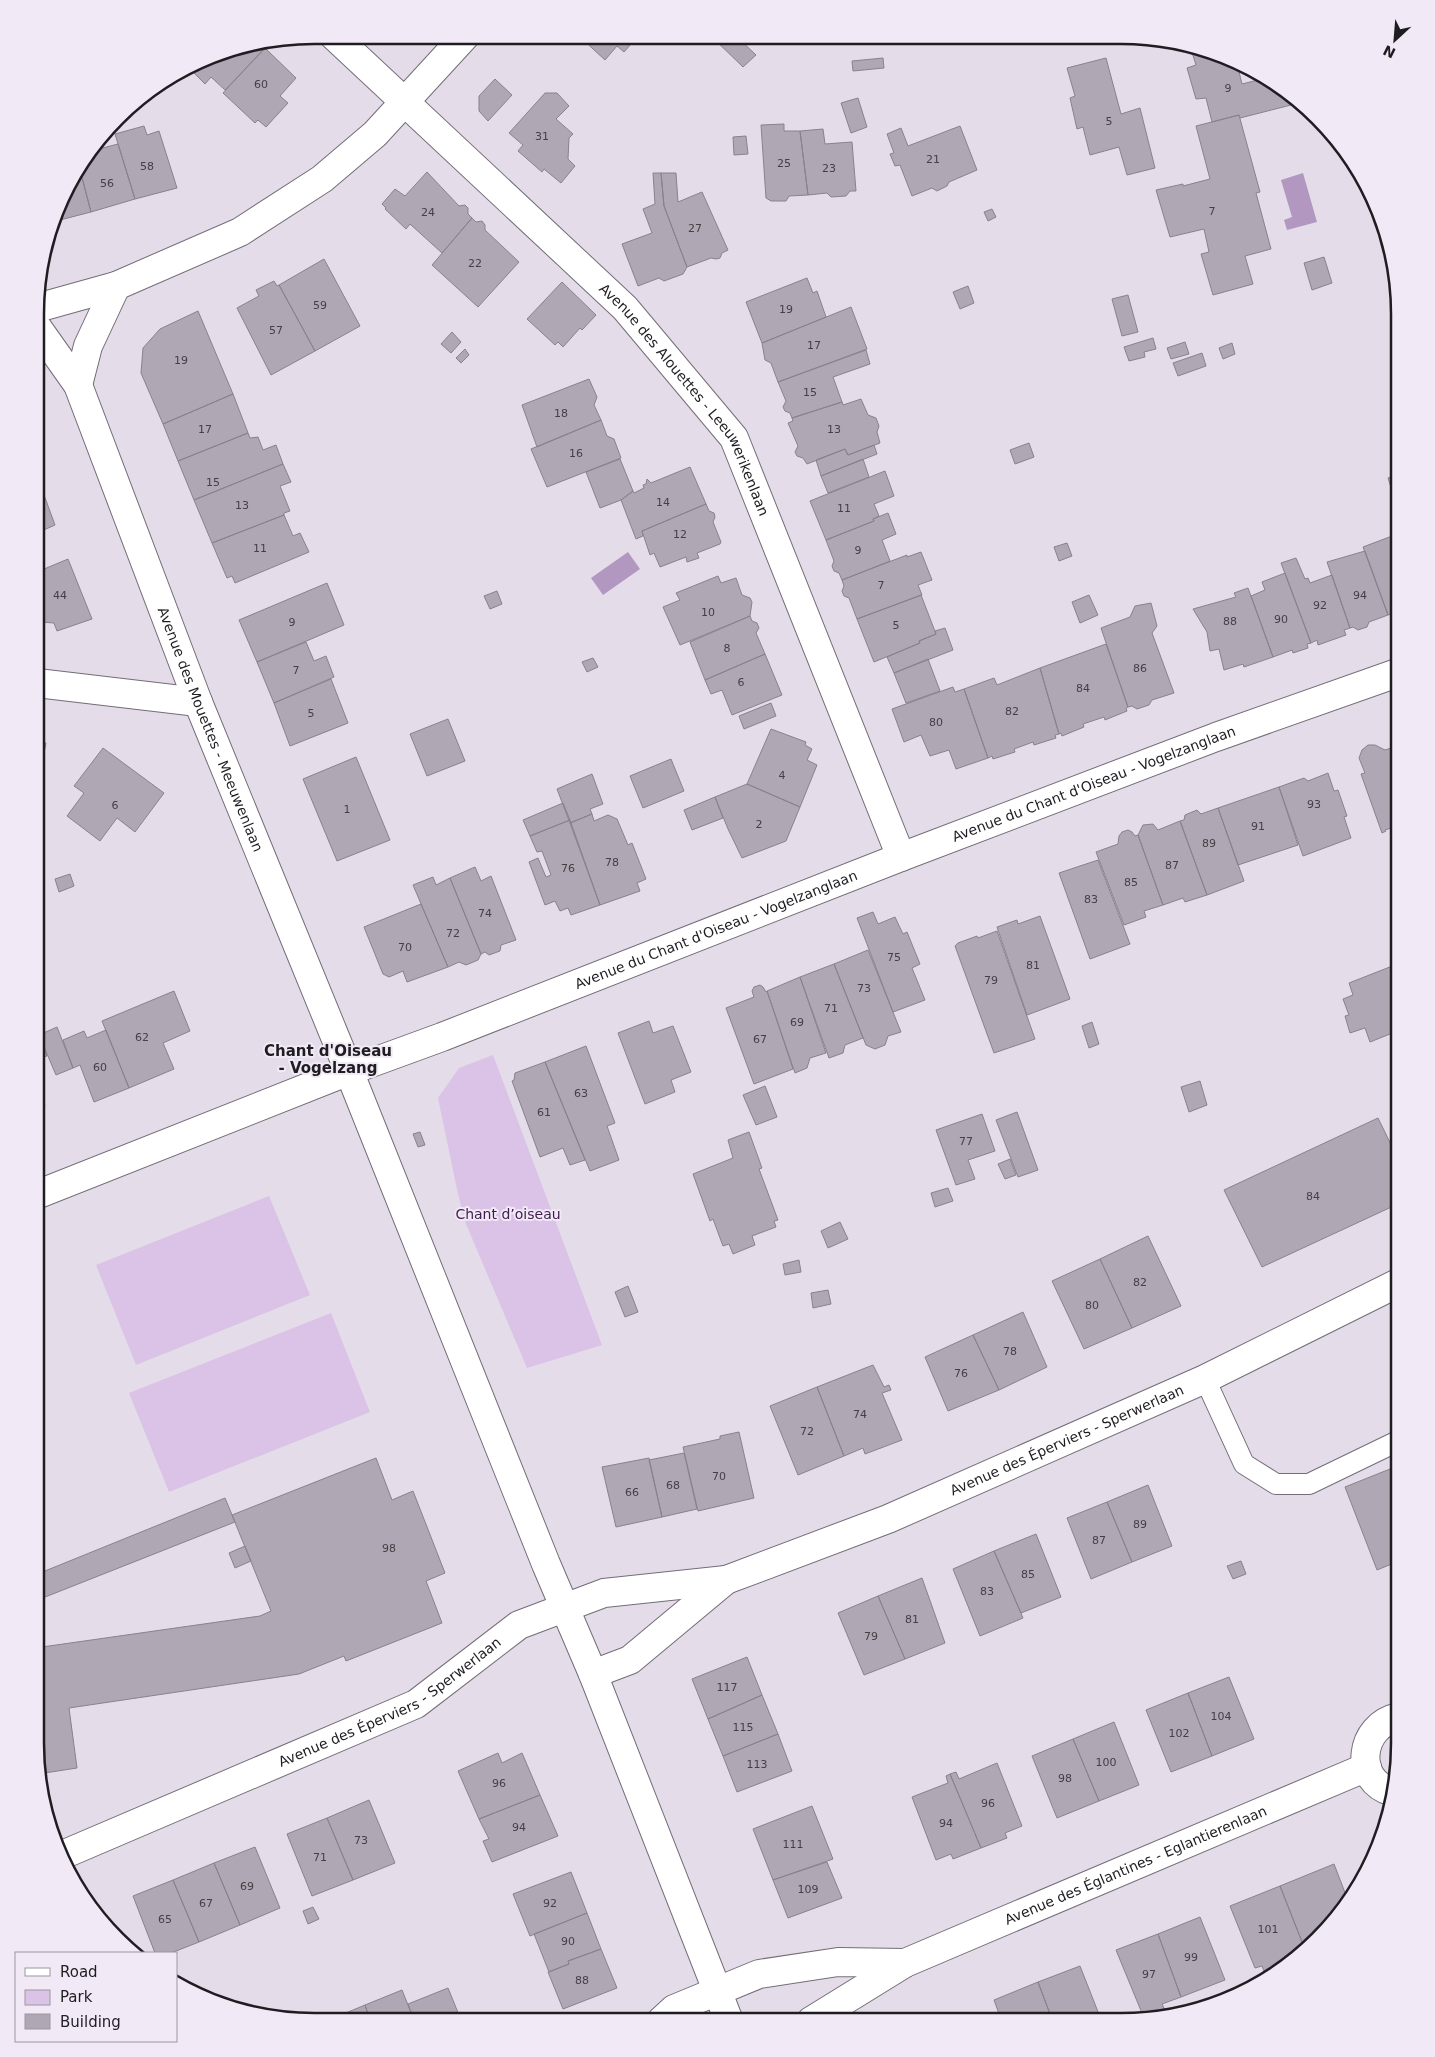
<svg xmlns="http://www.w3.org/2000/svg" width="1435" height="2057" font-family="'DejaVu Sans',sans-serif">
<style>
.green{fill:#dac3e6}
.water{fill:#b297c0}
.building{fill:#afa7b3;stroke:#89828c}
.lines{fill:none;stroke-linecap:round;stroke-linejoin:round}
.lane-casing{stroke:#746d78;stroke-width:22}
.street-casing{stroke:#746d78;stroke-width:30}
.secondary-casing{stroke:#746d78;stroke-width:30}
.lane{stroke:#fff;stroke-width:20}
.street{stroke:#fff;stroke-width:28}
.secondary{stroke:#fff;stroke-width:28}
.labels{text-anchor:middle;stroke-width:4;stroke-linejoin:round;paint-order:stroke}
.number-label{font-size:11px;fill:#444046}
.street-label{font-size:14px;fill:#201d22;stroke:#f1e9f5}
.park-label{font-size:14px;fill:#401c50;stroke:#f1e9f5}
.neighbourhood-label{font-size:15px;font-weight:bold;fill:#201d22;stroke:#f1e9f5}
.rim{fill:none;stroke:#201d22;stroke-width:2.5}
</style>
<rect width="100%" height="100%" fill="#e4dce8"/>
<path class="green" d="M493,1055L602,1345L527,1368L466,1224L458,1194L438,1098L459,1068Z
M269,1196L310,1295L136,1365L96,1265Z
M331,1313L370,1412L169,1492L129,1393Z"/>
<path class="water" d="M1303,173L1317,222L1287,230L1284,220L1292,217L1281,180Z
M628,552L640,569L603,595L591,578Z"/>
<path class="building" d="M579,36H644L640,40L637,37L624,52L617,46L605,60Z
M736,36L756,55L743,67L712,37Z
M260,44L265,48L225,90L211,77L205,84L190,69L224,50Z
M1190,46L1228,56L1236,60L1242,84L1266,78L1291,92L1295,104L1240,118L1239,115L1212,122L1206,98L1196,99L1187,68L1196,65Z
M265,48L296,78L280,96L288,103L266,127L258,120L255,123L223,93Z
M883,58L884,68L853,71L852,61Z
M1106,58L1121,114L1140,108L1155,168L1127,175L1119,147L1090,155L1083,127L1077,129L1070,98L1075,96L1067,68Z
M495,79L512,95L488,121L479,111V96Z
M545,93H557L569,106L556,119L573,134L569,138L568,159L575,166L561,183L544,169L542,172L518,151L523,145L509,133Z
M858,98L867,127L851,133L841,103Z
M1239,115L1260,192L1256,193L1271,249L1245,256L1253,284L1213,295L1201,254L1209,252L1204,229L1170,237L1156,190L1183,184V186L1210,179L1196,126Z
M784,124V131H800L808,195L789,196L786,201H771L766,198L761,125Z
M144,126L147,135L159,131L177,188L135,199L115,134Z
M960,126L977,170L949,182L947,186L937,191L932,188L912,196L900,165L895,166L890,154L894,153L887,134L901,128L908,146Z
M823,129L825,144L852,142L856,191H850L846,196L831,197L827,193L808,195L800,131Z
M746,136L748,154L734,155L733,137Z
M118,144L135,199L91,212L79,166L91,151Z
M79,166L91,212L56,221L72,174Z
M427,172L459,206L465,205L468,208V214L472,218L442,253L410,224L406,229L385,209L386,208L382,204L395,189L405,196Z
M653,173H661L664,206L687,267L683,274L664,281L659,278L638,286L622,244L652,233L643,209L655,204Z
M661,173H676L678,202L702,192L728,250L722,253L720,258L716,259L711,258L687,267L664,206Z
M992,209L996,217L988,221L984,212Z
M472,218L476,222L482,221L485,225V230L519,262L478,307L432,265Z
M1324,257L1332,283L1312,290L1304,263Z
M324,259L360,326L315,351L279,285Z
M807,278L813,293L817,291L826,317L762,343L746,302Z
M274,281L277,286L279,285L315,351L271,375L237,308L259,296L256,290Z
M562,282L596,315L582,330L580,328L563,347L558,342L555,345L527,319Z
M968,286L974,303L960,309L953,292Z
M1128,295L1138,332L1122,336L1112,299Z
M851,307L867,349L778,382L771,363L765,360L762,343Z
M198,311L233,394L163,424L141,373L143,348L160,329Z
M452,332L461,342L451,353L441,344Z
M1153,338L1156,349L1144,352L1145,357L1129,361L1124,347Z
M1185,342L1189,354L1171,359L1167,348Z
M1232,343L1235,354L1223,359L1219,348Z
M465,349L469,355L461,363L456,358Z
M866,350L870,364L833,377L842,402L792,418L790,413L785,411L783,407L786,401L778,382Z
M1202,353L1206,366L1178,376L1173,363Z
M589,379L597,397L594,405L601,420L537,447L522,405Z
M233,394L248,433L178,461L163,424Z
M861,399L868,415L876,418L879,426L877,432L880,443L848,455L845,449L807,464L803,458L797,456L795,452L798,446L788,423L793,421L792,418L842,402L843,405Z
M601,420L607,436L614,439L621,458L547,487L531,449Z
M248,433L250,438L258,437L263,450L276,445L283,464L194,500L178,461Z
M1029,443L1034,457L1015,464L1010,450Z
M874,445L877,454L821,476L816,460L845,449L848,455Z
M620,459L633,491L621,500L600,508L586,472Z
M863,459L869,477L828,493L821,476Z
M283,464L291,482L280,486L290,511L284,513V515L212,543L194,500Z
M690,467L706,504L642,531L643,536L636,539L621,500L633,491L634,493L644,488L643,485L646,484L647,479L651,483Z
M885,471L894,496L874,504L879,516L873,519L874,521L826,540L810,501Z
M1400,473V509L1397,497H1394L1388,478Z
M40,484L55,525L37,533V485Z
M706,504L709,511L714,513L715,517L713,522L721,542L720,544L697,553L699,558L687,562L686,557L660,567L654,553L650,555L642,531Z
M888,513L896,534L882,540L890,561L842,580L839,573L834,571L832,566L834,561L826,540L874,521L873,519Z
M284,515L293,536L300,533L309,552L235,583L232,576L227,578L212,543Z
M1400,533V611L1388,615L1363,547Z
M1067,543L1072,556L1059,561L1054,547Z
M1365,551L1388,615L1369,622L1367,627L1358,630L1353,627L1350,628L1327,562Z
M921,552L932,580L918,585L922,595L857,619L849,598L844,596L842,591L844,586L842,580L907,555V557Z
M1296,558L1305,579L1308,578L1310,583L1332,575L1350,628L1344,630L1346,635L1318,645L1317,640L1311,643L1281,563Z
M68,559L92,619L57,631L54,623L41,622V627H37V572Z
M1285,573L1311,643L1307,644L1308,648L1293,653L1292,650L1273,657L1251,596L1265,590L1262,582Z
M718,576L721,583L736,578L742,595L750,598L752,602L750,616L680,645L663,607L680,600L676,593Z
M327,583L344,625L257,662L239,620Z
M1248,588L1273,657L1244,667L1243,664L1224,670L1219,649L1210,651L1207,632L1193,609L1236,597L1234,593Z
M497,591L502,604L490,609L484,596Z
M921,595L936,634L919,641L920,643L874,662L857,619Z
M1089,595L1098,615L1080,623L1072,602Z
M1151,603L1157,626L1152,633L1174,693L1152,700L1149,705L1137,709L1132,706L1128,707L1101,628L1130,617L1135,606Z
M750,616L752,621L757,623L759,628L756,633L765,654L705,680L690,642Z
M945,628L953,650L894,673L887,657L920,643L919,641L936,634L935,631Z
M306,642L314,661L326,656L334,677L274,703L257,662Z
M1106,644L1128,707L1126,708L1127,711L1105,720L1104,717L1083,724L1084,727L1062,736L1061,733L1059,734L1040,668Z
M765,654L782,695L732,715L722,690L711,694L705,680Z
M593,658L598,667L587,672L582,662Z
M928,659L940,691L906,703L894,673Z
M1040,668L1059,734L1055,735L1056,738L1034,745L1033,742L1014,749L1015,752L993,759L992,756L988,758L964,689L994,678L997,685Z
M331,679L348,723L290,746L274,703Z
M953,687L955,692L964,689L988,758L956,769L949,750L930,756L921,735L904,742L892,709Z
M771,703L776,716L744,729L739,716Z
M448,719L465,761L427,776L410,734Z
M771,729L806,742L805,745L812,749L807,760L817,765L800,807L747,784Z
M37,742L46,743L37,789Z
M1368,745H1375L1385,750L1400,745V825L1385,830L1386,831L1382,833L1361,774L1365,773L1359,758L1362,750Z
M103,748L164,793L135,832L117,818L100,841L67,816L84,793L74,786Z
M356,757L390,840L337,861L303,779Z
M671,759L684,791L643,808L630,776Z
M1328,773L1334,791L1338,790L1347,816L1344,817L1351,838L1303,856L1279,787L1304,778L1308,781Z
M592,774L603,804L590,809L592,814L570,823L557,789Z
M747,784L800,807L786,841L742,858L728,829L715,797Z
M1279,787L1298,845L1238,865L1218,808Z
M715,797L723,818L692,830L684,810Z
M563,803L570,820L530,836L523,820Z
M1218,808L1244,881L1207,895L1180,821L1184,820L1185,815L1197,810L1201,814Z
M592,814L594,821L608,815L617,819L628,845L632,843L646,879L637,883L640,891L600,905L570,823Z
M570,820L600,905L571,915L568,908L560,911L555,901L545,905L529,862L538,858L546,877L551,875L542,851L537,852L530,836Z
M1180,821L1207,895L1185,902L1183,898L1163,905L1138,835L1143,825L1153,824L1158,830Z
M1128,830L1132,832L1135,836L1138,835L1163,905L1144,911L1146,917L1124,925L1096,852L1118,844L1119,836L1122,832Z
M1098,860L1130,944L1090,959L1059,873Z
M475,867L481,881L491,876L516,940L501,945L500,951L489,955L485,952L481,954L450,878Z
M70,874L74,886L59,892L55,879Z
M433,877L436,885L450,878L481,954L478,960L466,965L459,962L448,967L413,885Z
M421,904L448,967L407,982L403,971L389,977L383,974L364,927Z
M873,912L878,924L895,917L903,934L907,932L920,964L912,968L925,1000L893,1012L857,918Z
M1040,916L1070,999L1027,1015L997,927L1017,920L1018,924Z
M997,931L1035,1039L994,1053L955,946L958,943L977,936L978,938Z
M868,950L901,1032L888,1036L885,1045L875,1049L866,1045L834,964Z
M1400,963V1030L1370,1042L1365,1028L1350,1033L1345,1016L1349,1015L1343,999L1353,995L1349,983Z
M834,964L863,1038L845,1045L843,1053L829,1058L800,977Z
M800,977L826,1053L810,1058L807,1068L795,1073L767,991Z
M760,985L763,987L766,992L767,991L793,1069L754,1084L726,1008L754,997L752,991L754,987Z
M174,991L190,1031L163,1043L174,1069L129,1088L102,1021Z
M649,1021L653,1033L673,1026L691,1072L671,1080L675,1092L645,1104L618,1033Z
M1092,1022L1099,1044L1089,1048L1082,1026Z
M57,1027L73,1068L56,1075L39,1035Z
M106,1030L129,1088L94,1102L80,1065L73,1068L63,1040L84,1031L87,1038Z
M42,1043L47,1056L38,1058L36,1046Z
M586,1046L615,1123L607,1126L619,1160L590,1171L545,1062Z
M545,1062L585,1160L570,1165L563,1148L540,1157L512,1081L514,1080L515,1073Z
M36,1080L45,1106L40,1109L41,1115L36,1117Z
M1200,1081L1207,1105L1189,1112L1181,1087Z
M765,1086L777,1117L756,1125L743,1095Z
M1017,1112L1038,1170L1018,1177L996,1120Z
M982,1114L995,1151L968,1160L975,1179L956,1185L936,1130Z
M1378,1118L1400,1163V1203L1262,1267L1224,1190Z
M420,1132L425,1145L418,1147L413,1134Z
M749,1132L762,1168L759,1169L778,1220L774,1221L776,1227L752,1236L755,1245L733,1254L729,1244L723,1246L713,1219L710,1221L693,1174L733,1158L728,1140Z
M1010,1159L1016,1175L1005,1179L998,1164Z
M948,1188L953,1201L935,1207L931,1193Z
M840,1222L848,1239L828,1248L821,1231Z
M1148,1236L1181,1306L1132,1328L1100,1259Z
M1100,1259L1132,1328L1084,1349L1052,1281Z
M799,1260L801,1272L785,1275L783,1264Z
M628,1286L638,1312L625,1317L615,1292Z
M828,1290L831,1304L813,1308L811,1293Z
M1023,1312L1047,1367L999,1390L973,1335Z
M973,1335L999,1390L948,1411L925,1357Z
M873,1365L884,1387L889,1385L891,1390L882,1393L902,1440L865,1454L863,1448L844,1456L817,1387Z
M817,1387L844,1456L798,1475L770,1406Z
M739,1432L754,1498L698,1511L683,1447L720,1439V1436Z
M684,1453L697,1509L662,1517L649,1460Z
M376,1458L392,1500L413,1491L445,1573L426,1581L442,1623L346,1661L344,1656L299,1674L69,1708L77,1768L38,1774L35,1744V1648L260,1616L271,1611L232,1515Z
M649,1458L662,1517L616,1527L602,1467Z
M1400,1465L1399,1561L1377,1570L1345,1487Z
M1148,1485L1172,1546L1132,1562L1107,1502Z
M225,1498L235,1522L35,1601V1575Z
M1107,1502L1132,1562L1091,1579L1067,1518Z
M1036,1534L1061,1597L1021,1613L994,1551Z
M245,1546L251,1561L235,1568L229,1553Z
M994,1551L1023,1618L980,1636L953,1569Z
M1241,1561L1246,1574L1233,1579L1227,1566Z
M922,1578L945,1643L905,1659L878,1596Z
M878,1596L905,1659L864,1675L838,1613Z
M747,1657L762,1695L708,1719L692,1679Z
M1229,1677L1254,1739L1212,1756L1188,1693Z
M1188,1693L1212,1756L1171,1772L1146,1710Z
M762,1695L778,1734L723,1756L708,1719Z
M1114,1722L1139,1785L1099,1801L1073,1739Z
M778,1734L792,1771L737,1792L723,1756Z
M1073,1739L1099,1801L1057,1818L1032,1756Z
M498,1753L502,1763L522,1753L540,1795L479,1819L458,1771Z
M997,1763L1022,1826L1005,1833L1007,1838L981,1848L950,1774L956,1772L959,1779Z
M950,1774L981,1848L953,1859L951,1854L936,1860L912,1797L948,1783L946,1776Z
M540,1795L558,1836L492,1862L483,1841L489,1839L479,1819Z
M369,1800L395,1863L353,1880L327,1818Z
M812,1806L833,1859L773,1880L753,1829Z
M327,1818L353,1880L312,1896L287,1834Z
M255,1847L280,1908L240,1925L214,1863Z
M827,1862L842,1898L788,1918L773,1880Z
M214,1863L240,1925L199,1942L173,1880Z
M1334,1864L1349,1903L1306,1952L1280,1886Z
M571,1872L587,1913L530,1936L513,1894Z
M173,1880L199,1942L171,1953H155L133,1896Z
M1280,1886L1306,1952L1298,1958L1264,1971L1262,1966L1255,1968L1230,1906Z
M313,1907L319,1919L308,1924L303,1911Z
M101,1909L110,1932L104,1927L94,1912Z
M587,1913L601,1949L568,1961L569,1964L549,1972L534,1934Z
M1200,1917L1225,1980L1181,1997L1158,1934Z
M1158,1934L1181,1997L1162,2004L1165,2010L1144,2018L1116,1950Z
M601,1949L617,1988L563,2009L548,1972L569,1964L568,1961Z
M1080,1966L1102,2022H1053L1038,1982Z
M1038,1982L1053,2022H1002L994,2000Z
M448,1988L461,2020H414L408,2004Z
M402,1990L414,2020H370L365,2005Z
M365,2005L370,2020H329Z"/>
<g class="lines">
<g class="lane-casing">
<path id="lane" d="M1205,1379L1244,1464L1276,1484H1309L1400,1440"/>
</g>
<g class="street-casing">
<g id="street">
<path id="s1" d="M333,35L625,308L734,438L901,857"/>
<path d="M37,308L116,286L240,232L322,179L375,134L466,35"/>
<path id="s2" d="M37,327L78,385L198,702L349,1071L546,1564L593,1674L729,2021"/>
<path d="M78,385L88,346L116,286"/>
<path d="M37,683L198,702"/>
<path d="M593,1674L630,1660L726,1580"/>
<path d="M1393,1792C1352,1781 1359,1725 1399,1717"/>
<path id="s3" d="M60,1856L416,1704L519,1625L604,1593L726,1580L888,1519L1205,1379L1400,1282"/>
<path d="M661,2021L674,2009L759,1974L838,1962L905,1963"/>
<path id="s4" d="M811,2021L905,1963L1367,1767"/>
</g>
</g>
<g class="secondary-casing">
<g id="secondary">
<path id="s5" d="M36,1195L349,1071L442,1037L901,857L1216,737L1400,672"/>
</g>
</g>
<use href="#lane" class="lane"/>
<use href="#street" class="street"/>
<use href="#secondary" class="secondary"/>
</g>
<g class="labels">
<g class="number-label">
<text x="261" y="88">60</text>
<text x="1228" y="92">9</text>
<text x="1109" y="125">5</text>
<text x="542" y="140">31</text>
<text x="933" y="163">21</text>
<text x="784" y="167">25</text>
<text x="147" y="170">58</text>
<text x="829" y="172">23</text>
<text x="107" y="187">56</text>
<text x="1212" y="215">7</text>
<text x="428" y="216">24</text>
<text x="695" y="232">27</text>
<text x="475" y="267">22</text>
<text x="320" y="309">59</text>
<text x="786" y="313">19</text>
<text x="276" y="334">57</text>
<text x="814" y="349">17</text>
<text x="181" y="364">19</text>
<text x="810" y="396">15</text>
<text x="561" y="417">18</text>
<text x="205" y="433">17</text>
<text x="834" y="433">13</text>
<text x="576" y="457">16</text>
<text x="213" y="486">15</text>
<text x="663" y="506">14</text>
<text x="242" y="509">13</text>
<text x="844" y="512">11</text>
<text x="680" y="538">12</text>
<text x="260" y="552">11</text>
<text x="858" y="554">9</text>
<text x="881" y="589">7</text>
<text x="60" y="599">44</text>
<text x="1360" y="599">94</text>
<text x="1320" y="609">92</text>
<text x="708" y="616">10</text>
<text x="1281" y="623">90</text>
<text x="1230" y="625">88</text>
<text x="292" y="626">9</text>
<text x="896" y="629">5</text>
<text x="727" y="652">8</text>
<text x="1140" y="672">86</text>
<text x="296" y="674">7</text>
<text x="741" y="686">6</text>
<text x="1083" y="692">84</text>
<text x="1012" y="715">82</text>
<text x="311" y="717">5</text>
<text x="936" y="726">80</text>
<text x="782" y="779">4</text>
<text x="1314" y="808">93</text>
<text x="115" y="809">6</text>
<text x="347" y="813">1</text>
<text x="759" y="828">2</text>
<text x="1258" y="830">91</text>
<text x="1209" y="847">89</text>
<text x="612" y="866">78</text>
<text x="1172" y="869">87</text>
<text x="568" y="872">76</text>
<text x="1131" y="886">85</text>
<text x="1091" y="903">83</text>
<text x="485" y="917">74</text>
<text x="453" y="937">72</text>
<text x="405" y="951">70</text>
<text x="894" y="961">75</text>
<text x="1033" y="969">81</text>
<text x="991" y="984">79</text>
<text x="864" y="992">73</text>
<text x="831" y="1012">71</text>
<text x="797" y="1026">69</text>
<text x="142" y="1041">62</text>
<text x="760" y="1043">67</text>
<text x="100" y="1071">60</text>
<text x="581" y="1097">63</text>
<text x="544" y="1116">61</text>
<text x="966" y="1145">77</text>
<text x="1313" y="1200">84</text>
<text x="1140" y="1286">82</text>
<text x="1092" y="1309">80</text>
<text x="1010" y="1355">78</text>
<text x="961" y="1377">76</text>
<text x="860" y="1418">74</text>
<text x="807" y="1435">72</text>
<text x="719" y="1480">70</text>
<text x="673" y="1489">68</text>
<text x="632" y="1496">66</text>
<text x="1140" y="1528">89</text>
<text x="1099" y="1544">87</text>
<text x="389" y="1552">98</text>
<text x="1028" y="1578">85</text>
<text x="987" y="1595">83</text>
<text x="912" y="1623">81</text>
<text x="871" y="1640">79</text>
<text x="727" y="1691">117</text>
<text x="1221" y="1720">104</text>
<text x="743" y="1731">115</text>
<text x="1179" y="1737">102</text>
<text x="1106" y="1766">100</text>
<text x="757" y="1768">113</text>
<text x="1065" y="1782">98</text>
<text x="499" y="1787">96</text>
<text x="988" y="1807">96</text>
<text x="946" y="1827">94</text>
<text x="519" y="1831">94</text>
<text x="361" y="1844">73</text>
<text x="793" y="1848">111</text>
<text x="320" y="1861">71</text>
<text x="247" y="1890">69</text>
<text x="808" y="1893">109</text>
<text x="206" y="1907">67</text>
<text x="550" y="1907">92</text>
<text x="165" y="1923">65</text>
<text x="1268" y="1933">101</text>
<text x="568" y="1945">90</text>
<text x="1191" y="1961">99</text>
<text x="1149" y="1978">97</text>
<text x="582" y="1984">88</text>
</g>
<g class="street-label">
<text dy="5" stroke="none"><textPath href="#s1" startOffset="510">Avenue des Alouettes - Leeuwerikenlaan</textPath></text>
<text dy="5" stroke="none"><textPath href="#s2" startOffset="440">Avenue des Mouettes - Meeuwenlaan</textPath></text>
<text dy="5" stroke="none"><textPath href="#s5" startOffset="1135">Avenue du Chant d'Oiseau - Vogelzanglaan</textPath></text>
<text dy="5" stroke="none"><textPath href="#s5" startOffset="730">Avenue du Chant d'Oiseau - Vogelzanglaan</textPath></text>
<text dy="5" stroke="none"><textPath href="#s3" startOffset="1099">Avenue des Éperviers - Sperwerlaan</textPath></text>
<text dy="5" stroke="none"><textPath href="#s3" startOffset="365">Avenue des Éperviers - Sperwerlaan</textPath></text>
<text dy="5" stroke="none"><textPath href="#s4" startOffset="361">Avenue des Églantines - Eglantierenlaan</textPath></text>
</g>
<g class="park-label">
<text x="508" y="1219">Chant d’oiseau</text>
</g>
<g class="neighbourhood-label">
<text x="328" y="1056">Chant d'Oiseau<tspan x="328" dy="17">- Vogelzang</tspan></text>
</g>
</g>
<path d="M0 0H1435V2057H0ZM314 44H1121A270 270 0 0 1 1391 314V1743A270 270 0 0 1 1121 2013H314A270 270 0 0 1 44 1743V314A270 270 0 0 1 314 44Z" fill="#f1e9f5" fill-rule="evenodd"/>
<path class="rim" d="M314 44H1121A270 270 0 0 1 1391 314V1743A270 270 0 0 1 1121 2013H314A270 270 0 0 1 44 1743V314A270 270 0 0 1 314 44Z"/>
<rect x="15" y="1952" width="162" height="90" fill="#f1e9f5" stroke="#9d97a1"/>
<rect x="25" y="1968" width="25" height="8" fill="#ffffff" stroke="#9d97a1"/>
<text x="60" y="1977" font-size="15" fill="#201d22">Road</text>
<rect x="25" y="1990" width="25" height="15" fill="#dac3e6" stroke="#9d97a1"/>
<text x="60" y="2002" font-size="15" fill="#201d22">Park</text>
<rect x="25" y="2014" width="25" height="15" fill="#afa7b3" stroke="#9d97a1"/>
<text x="60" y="2027" font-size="15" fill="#201d22">Building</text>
<g transform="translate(1395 40) rotate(206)" stroke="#f1e9f5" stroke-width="4" paint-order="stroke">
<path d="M0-4L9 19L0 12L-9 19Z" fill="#201d22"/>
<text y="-8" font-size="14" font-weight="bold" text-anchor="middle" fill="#201d22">N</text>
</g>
</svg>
